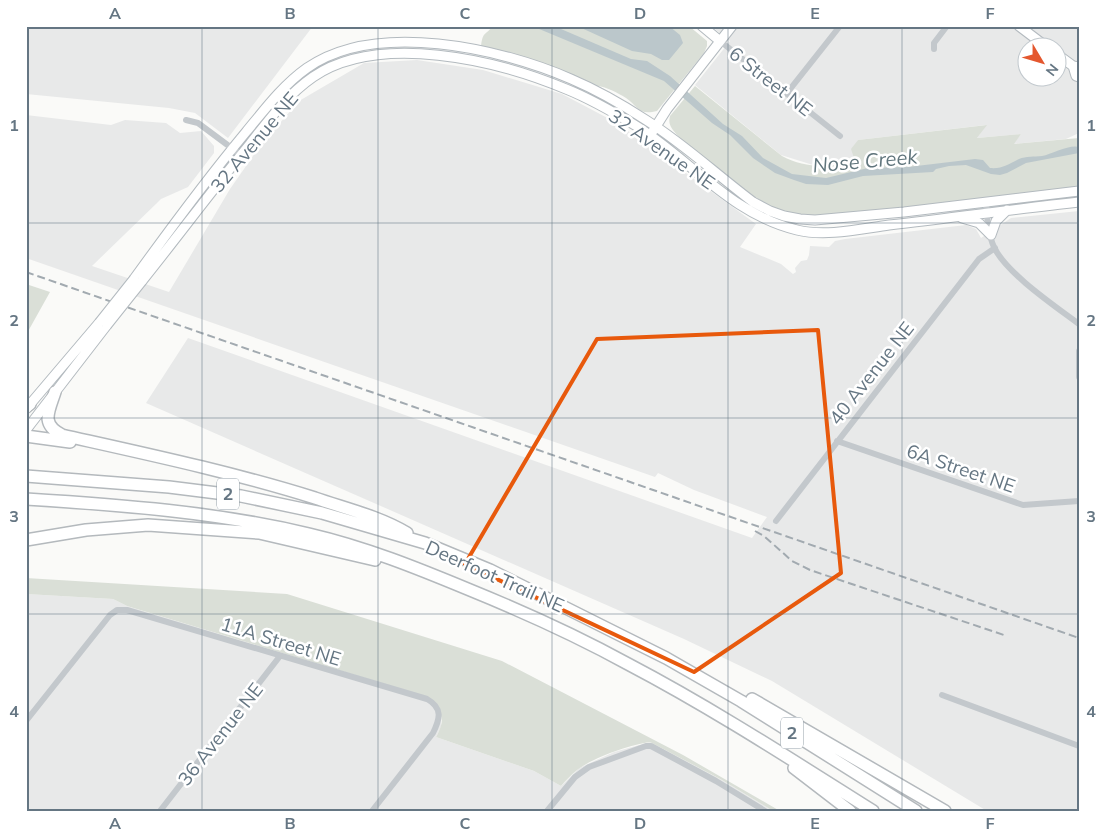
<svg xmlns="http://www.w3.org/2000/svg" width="1105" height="837" font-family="Mulish,sans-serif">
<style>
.built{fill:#e8e9e9;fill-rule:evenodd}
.green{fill:#dadfd7}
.water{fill:#bbc7cb}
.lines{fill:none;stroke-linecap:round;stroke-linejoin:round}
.secondary-casing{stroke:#b3babf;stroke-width:11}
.highway-casing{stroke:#b4b9bd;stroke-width:14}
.street{stroke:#c3c8cc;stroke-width:6}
.secondary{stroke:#fff;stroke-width:9}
.highway{stroke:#fff;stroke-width:11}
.rail{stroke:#a2aab0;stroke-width:2;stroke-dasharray:8 4;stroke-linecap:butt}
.secondary-bridge-casing{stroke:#b3babf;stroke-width:11;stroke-linecap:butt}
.secondary-bridge{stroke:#fff;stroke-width:9}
.marked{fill:none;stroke:#e8590c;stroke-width:4;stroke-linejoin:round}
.grid{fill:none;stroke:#657683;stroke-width:1;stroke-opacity:0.55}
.labels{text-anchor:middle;stroke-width:5;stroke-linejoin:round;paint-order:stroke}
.shield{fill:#fff;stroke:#939fa8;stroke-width:1}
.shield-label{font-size:18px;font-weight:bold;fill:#657683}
.street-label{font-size:19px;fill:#657683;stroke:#fff}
.water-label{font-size:20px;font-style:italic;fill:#60757c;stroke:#fff}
.neatline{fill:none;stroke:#657683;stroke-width:2}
.grid-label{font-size:16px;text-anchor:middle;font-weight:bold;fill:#657683}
</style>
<rect width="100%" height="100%" fill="#fafaf8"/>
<path class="built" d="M26,26H313L228,138L195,113L169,108L26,94Z
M711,26H1079V133L1066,139L1013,144L1021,134L977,138L986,125L858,140L854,158L850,163L813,165L781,155L695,85L730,41ZM1028,48H1058V78H1028Z
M417,60L483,70L562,94L617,123L756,224L740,247L781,264L793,274L796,272L795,268L801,261L807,260L809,255L810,246L829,247L835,241L845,239L966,225L976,229L981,238L1011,218L1079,211V811H987L772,681L684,639L146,403L188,338L752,538L767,517L694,490L658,473L655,477L26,258V115L111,125L125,120L166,123L180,133L201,131L214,146V153L188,187L161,199L157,203L92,266L169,292L230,189L260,146L299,101L364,63Z
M26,594L113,599L127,606L428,697L441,714V727L436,737L534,771L561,786L579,768L592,762L614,752L650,742L722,780L773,811H26Z"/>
<path class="green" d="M493,26H689L707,41V46L704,53L657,111C638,116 638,106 626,98C618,93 607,87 597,86L543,64L520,56L481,46C483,31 485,36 493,26Z
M695,86L782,156C804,168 825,167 850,163L854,158L851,149L858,140L987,125L977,138L1021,134L1014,144L1079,138V187L830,216C812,217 794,216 777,209C756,201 681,145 671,127C669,123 669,121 670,116Z
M26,284L50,292L26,335Z
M26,578L287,594L502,661L683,755L780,811H773L722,780L650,742C630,745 594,757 577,770C571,775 566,780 561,786L534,771L436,737C447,717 441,714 428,697L127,606L113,599L26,594Z"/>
<path class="water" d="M532,26H554L631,59L647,61L670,76L723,124L742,136L763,158L792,174L826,178L868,168L908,167L975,159L983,160L990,168C1003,169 1008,164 1019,159C1026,156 1034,157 1042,156C1052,154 1070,144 1079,147V153L1026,163L1007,173L1000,175L991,174L966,165L949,166L936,169L933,172L863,176L828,185L806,184L794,180L775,173L753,158L730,135L712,123L664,81Z
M577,26H669L680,35L683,43L669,60H662L651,54L632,51Z"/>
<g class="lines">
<g class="secondary-casing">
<path id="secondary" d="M702,26L720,41
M1019,26L1048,48
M1058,55L1073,66L1079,67
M1073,66L1076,76L1079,77
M653,131L667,109L732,26
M962,218L979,223L991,235L996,221L1007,210
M134,279C170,229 207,179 246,132C265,109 283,85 307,68C376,20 500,48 571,79C597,90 623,105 646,120C684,144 717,175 753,202L770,211L784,216L800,219L815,220L904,212L1079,191
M142,281C178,236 213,189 250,144C269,120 287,95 313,77C379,32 497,60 566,89C591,99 615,113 638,127C691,161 733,215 797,230C826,237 860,229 889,225C952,218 1015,209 1079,202
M26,409L99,323
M26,430L107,325"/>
</g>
<g class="highway-casing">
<path id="highway" d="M55,392C49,411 40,424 62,435C147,454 232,472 315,498C347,509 378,516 407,533
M26,407L30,404
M26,436L70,442
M26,476L169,487L241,496L322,513L425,543L490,570L666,658L741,701L916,811
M26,499C121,505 217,512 309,534C365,547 417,568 470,590C524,612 577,636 628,664C712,708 792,760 873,811
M26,540L86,530L148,525L259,533L375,560
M752,699L945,811
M794,768L850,811"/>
</g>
<path class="street" d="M720,41L840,136
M934,49V43L947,26
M787,93L840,26
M186,120L198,123L241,155
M986,202C987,217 988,234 994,247C1006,273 1055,306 1079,324
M1079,351V377
M837,441L1023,505L1079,501
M776,521L979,259L995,248
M942,695L1079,746
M26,721L110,615L117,610H127L427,699C443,708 440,719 433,733L372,811
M160,811L280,656
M547,811L575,777L589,767L646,746H651L716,781L765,811"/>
<use href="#secondary" class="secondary"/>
<use href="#highway" class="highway"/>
<path class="rail" d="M26,272L1079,638
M755,531L764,536L792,561L810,570L1004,635"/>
<g class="secondary-bridge-casing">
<path id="secondary-bridge" d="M99,323L134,279
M107,325L142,281"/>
</g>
<use href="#secondary-bridge" class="secondary-bridge"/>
</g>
<path class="marked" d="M818,330L841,573L694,672L465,564L597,339Z"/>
<path class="grid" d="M202,26V811M378,26V811M552,26V811M728,26V811M902,26V811M26,223H1079M26,418H1079M26,614H1079"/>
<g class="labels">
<g class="shield">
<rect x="217" y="478.5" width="22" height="31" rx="4"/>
<rect x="781" y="717.5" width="22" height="31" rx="4"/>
</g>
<g class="shield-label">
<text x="228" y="500">2</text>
<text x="792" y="739">2</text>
</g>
<g class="street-label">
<text transform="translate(771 81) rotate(38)" y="7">6 Street NE</text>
<text transform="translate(254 142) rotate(-50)" y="7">32 Avenue NE</text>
<text transform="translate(662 149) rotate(35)" y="7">32 Avenue NE</text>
<text transform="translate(871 373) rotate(-52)" y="7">40 Avenue NE</text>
<text transform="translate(961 468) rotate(19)" y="7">6A Street NE</text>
<text transform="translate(495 576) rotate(24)" y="7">Deerfoot Trail NE</text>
<text transform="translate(281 641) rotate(17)" y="7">11A Street NE</text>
<text transform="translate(220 734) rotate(-52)" y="7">36 Avenue NE</text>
</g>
<g class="water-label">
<text transform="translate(865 161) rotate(-5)" y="7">Nose Creek</text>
</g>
</g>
<rect width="1105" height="837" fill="none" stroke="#ffffff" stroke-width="55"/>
<g transform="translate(1042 62) rotate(128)"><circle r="24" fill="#ffffff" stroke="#c1c8cd"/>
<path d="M0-4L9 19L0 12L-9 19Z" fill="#e4572e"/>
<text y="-8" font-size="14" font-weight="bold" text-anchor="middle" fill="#657683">N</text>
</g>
<rect x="28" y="28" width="1050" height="782" class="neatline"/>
<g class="grid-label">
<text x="115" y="19">A</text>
<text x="290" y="19">B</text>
<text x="465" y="19">C</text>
<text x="640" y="19">D</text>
<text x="815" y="19">E</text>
<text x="990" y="19">F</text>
<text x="14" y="131">1</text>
<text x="1091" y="131">1</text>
<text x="14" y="326">2</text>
<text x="1091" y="326">2</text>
<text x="14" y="522">3</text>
<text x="1091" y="522">3</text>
<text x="14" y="717">4</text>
<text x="1091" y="717">4</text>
<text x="115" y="829">A</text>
<text x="290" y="829">B</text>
<text x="465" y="829">C</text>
<text x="640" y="829">D</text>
<text x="815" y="829">E</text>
<text x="990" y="829">F</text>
</g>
</svg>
